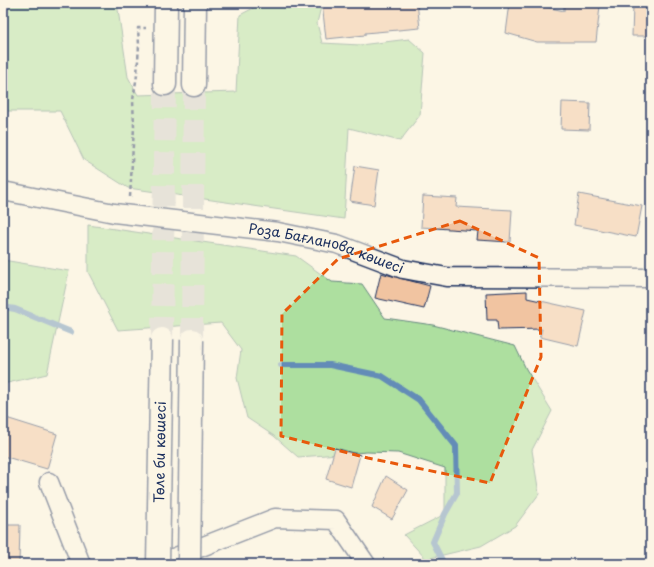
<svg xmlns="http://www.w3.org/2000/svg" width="654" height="567" font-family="'Playpen Sans',sans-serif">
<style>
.green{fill:#addf9f;stroke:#64877e}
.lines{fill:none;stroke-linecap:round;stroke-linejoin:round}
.stream{stroke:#638cb7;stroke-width:6}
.building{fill:#f1c4a1;stroke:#1b2f5e}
.secondary-tunnel{stroke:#cfcdca;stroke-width:22;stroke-dasharray:22 11;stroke-linecap:butt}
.street-casing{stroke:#1b2f5e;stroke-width:21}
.secondary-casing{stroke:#1b2f5e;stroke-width:25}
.path{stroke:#1b2f5e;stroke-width:2.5;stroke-dasharray:4 3;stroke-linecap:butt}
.street{stroke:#fcf5e5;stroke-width:18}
.secondary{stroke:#fcf5e5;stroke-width:22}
.secondary-bridge-casing{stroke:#1b2f5e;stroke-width:25;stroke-linecap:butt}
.secondary-bridge{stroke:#fcf5e5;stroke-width:22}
.marked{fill:none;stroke:#e8590c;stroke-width:3;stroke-dasharray:8 5;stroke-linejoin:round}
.labels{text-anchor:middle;stroke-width:3.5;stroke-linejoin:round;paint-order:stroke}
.street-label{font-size:14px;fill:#1b2f5e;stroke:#fcf5e5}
</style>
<rect width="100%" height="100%" fill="#fcf5e5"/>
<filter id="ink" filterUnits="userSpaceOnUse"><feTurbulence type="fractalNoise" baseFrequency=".025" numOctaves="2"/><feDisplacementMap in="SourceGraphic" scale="8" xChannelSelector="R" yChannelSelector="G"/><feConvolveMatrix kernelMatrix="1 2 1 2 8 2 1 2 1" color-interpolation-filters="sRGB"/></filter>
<g filter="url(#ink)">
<path class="green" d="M3,3H117L128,77L138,95L236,92L240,15L263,3H322L317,23L322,43L360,45L409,39L425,53L420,115L400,141L349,128L344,219L128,188L84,160L60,111H3Z
M88,225L296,256L332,282L362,284L385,318L433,325L515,346L526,369L552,411L532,450L539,494L515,526L481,546L426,559L404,535L445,514V468L398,453L367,452L298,457L274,436L247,418L237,378L241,350L221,323L118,330L88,272Z
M3,260L69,271L47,374L3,384Z"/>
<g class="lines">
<path class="stream" d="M3,307L15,309L71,332
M281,365H330L382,376L419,400L456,446L457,493L445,514L433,542L444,564"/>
</g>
<path class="building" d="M322,3H417L420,28L365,33V35L326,39Z
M510,3H528L564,11V6H600L596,42H537L506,33Z
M633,6H651V36H632Z
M562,102L590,103L589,130L561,129Z
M355,166L379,170L374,205L350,201Z
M579,194L642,206L636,237L574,225Z
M423,196L457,198L456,207L512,210L510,242L477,240L478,231L421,227Z
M381,273L430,286L424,309L375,298Z
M527,291V298L586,311L578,346L540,337L542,329L498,330L497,320H487L486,293Z
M3,417L57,434L47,469L3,456Z
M335,448L360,455L351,487L326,479Z
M386,476L408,490L392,519L372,507Z
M3,525H20L19,564H3Z"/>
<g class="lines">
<path class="secondary-tunnel" d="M162,339L165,84
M192,340L194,85"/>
<g class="street-casing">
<g id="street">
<path id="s1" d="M3,191L114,213L278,232L337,244L403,269L447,277L651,278"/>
<path d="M49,482L81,564"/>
<path d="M158,564L275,518L336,520L366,564"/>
</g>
</g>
<g class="secondary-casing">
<path id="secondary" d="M165,84L166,3
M194,85L195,3"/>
</g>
<path class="path" d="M130,197L134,127L133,100L137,75L139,45L138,28H146"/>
<use href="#street" class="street"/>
<use href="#secondary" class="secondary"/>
<g class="secondary-bridge-casing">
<g id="secondary-bridge">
<path id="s2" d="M158,564L162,339"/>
<path d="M189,564L192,340"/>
</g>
</g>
<use href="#secondary-bridge" class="secondary-bridge"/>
</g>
</g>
<path d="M0 0H654V567H0ZM460,221L539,258L541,357L490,483L368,458L281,436L282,314L338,259Z" fill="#fcf5e5" fill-opacity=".55" fill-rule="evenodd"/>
<path class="marked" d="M460,221L539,258L541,357L490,483L368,458L281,436L282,314L338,259Z"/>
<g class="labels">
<g class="street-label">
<text dy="5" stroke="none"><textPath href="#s1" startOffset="329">Роза Бағланова көшесі</textPath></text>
<text dy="5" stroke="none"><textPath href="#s2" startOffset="112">Төле би көшесі</textPath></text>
</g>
</g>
<rect width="654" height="567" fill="none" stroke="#fcf5e5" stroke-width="16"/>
<rect x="8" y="8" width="638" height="551" fill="none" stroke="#1b2f5e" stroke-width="1.5" filter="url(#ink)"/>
</svg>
